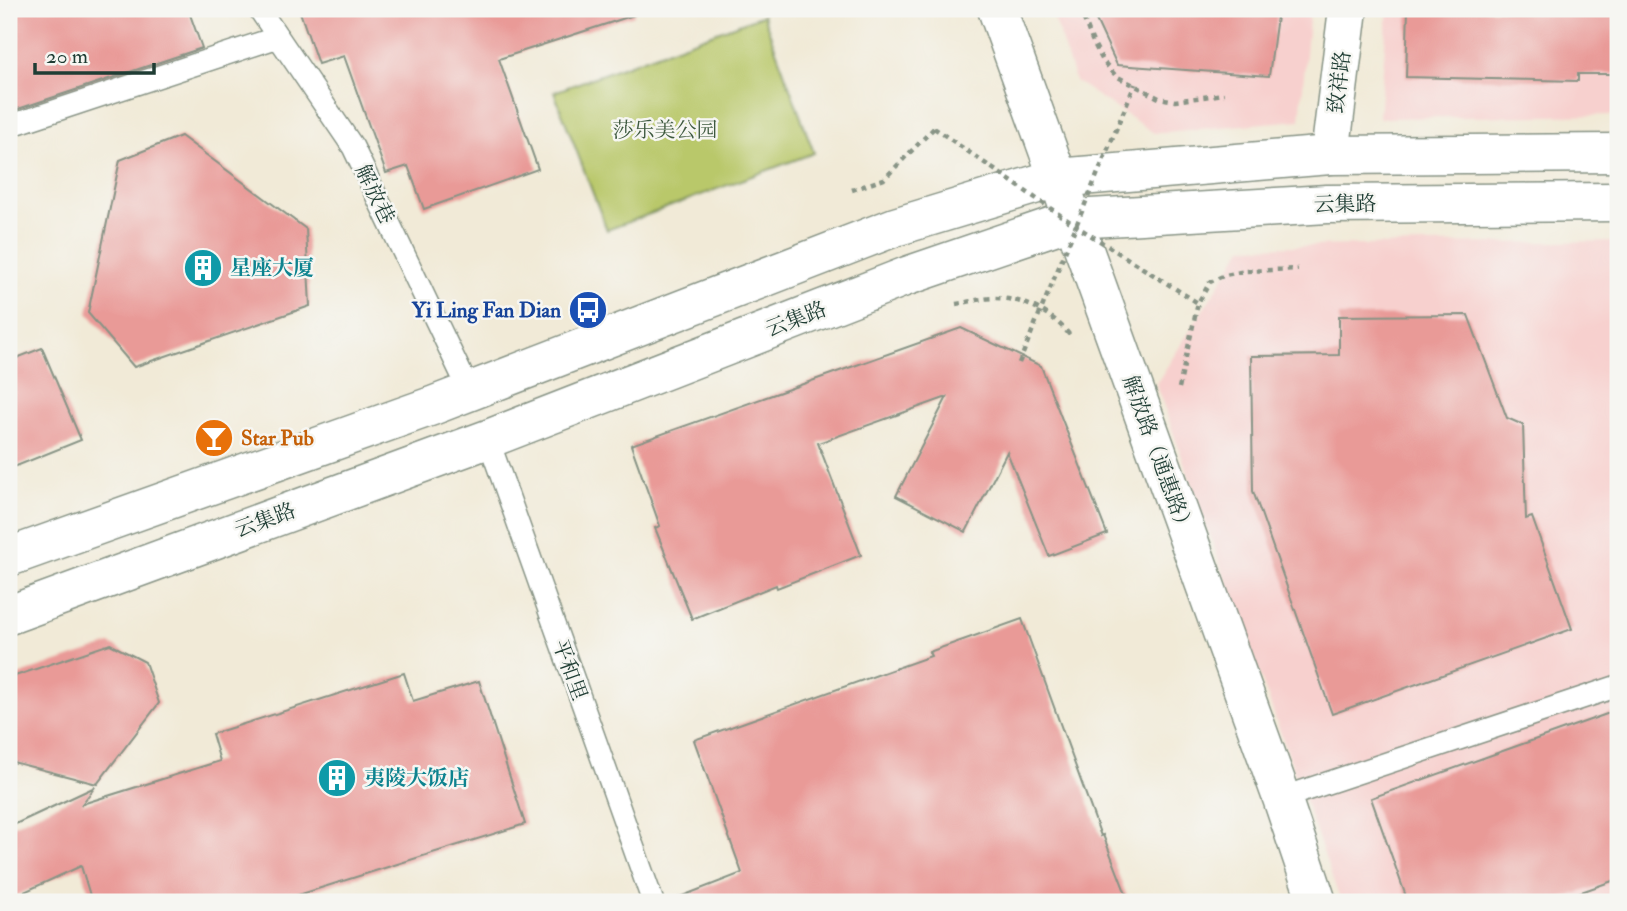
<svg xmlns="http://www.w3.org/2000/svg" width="1627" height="911" font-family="'IM FELL Double Pica','Noto Serif SC',serif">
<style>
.built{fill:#f7d0ce}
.green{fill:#b9c86a;stroke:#6c824f;stroke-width:2}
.building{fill:#e99a97}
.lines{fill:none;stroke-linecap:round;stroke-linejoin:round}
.service-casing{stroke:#889486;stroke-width:24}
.minor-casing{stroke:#889486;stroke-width:41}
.tertiary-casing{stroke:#889486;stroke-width:41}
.primary-casing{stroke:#889486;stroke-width:41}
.path{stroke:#889486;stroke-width:4.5;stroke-dasharray:5 5;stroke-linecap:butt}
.service{stroke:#fff;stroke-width:21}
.minor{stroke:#fff;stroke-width:38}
.tertiary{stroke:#fff;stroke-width:38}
.primary{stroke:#fff;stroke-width:38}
.path-bridge{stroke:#889486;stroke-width:4.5;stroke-dasharray:5 5;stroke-linecap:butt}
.labels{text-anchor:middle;stroke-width:5;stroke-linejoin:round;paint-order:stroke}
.street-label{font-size:21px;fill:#1f3d34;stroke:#f6f6f2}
.park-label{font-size:21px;fill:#3e593f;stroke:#f6f6f2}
.culture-label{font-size:21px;font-weight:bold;fill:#0d838f;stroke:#f6f6f2;text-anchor:start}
.transit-label{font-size:21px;font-weight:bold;fill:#164399;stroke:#f6f6f2;text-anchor:end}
.food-label{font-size:21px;font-weight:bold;fill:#c56008;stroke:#f6f6f2;text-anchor:start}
</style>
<rect width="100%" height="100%" fill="#f6f6f2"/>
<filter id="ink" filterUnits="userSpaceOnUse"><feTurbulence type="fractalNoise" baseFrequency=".0143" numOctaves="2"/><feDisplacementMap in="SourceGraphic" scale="14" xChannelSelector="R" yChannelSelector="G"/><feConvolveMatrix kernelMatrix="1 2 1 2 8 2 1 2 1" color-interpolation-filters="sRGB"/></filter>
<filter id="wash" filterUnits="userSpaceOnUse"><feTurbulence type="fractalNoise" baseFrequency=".00686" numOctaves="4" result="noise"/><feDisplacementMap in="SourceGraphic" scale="28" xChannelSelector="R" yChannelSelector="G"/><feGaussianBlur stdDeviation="1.57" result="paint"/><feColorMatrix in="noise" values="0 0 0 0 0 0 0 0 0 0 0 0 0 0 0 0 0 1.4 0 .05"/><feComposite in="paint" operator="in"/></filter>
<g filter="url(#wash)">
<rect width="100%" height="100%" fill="#f1ead7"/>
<path class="built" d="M1051,9H1310L1300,120L1154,133L1075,81Z
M1388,9H1618V115L1379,118Z
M1618,241V902H1341L1156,384L1243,247Z"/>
<path class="green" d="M763,15L814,153L607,230L554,92Z"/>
<g id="blocks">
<path class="building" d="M9,9H188L202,48L9,112Z
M299,9H633L634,15L499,59L538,169L424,209L408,166L386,173L344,56L318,64Z
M1091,9H1278L1269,76L1117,65Z
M1408,9H1618V74H1578V81L1406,77Z
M181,136L306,229L310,306L134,367L88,313L120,160Z
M1468,315L1507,418L1523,425L1526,519L1532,517L1572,629L1332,714L1253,491L1251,356L1339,355V316Z
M961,328L1041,366L1107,534L1049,556L1007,452L966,532L896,496L947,397L818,443L861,555L777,588L776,585L692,619L655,528L660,526L631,445Z
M42,348L81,440L9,469V361Z
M1022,619L1101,836L1103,835L1129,902H672V900L742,873L694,740L931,656L929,652Z
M110,644L145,662L159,703L97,784L9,761V678Z
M404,673L413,701L479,681L525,824L276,902H92L81,866L9,899V827L95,787L82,804L220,761L212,734Z
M1618,710V879L1553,902H1408L1371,798Z"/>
</g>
</g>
<g filter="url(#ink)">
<use href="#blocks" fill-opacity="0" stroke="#889486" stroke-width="2"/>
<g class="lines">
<g class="service-casing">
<path id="service" d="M259,9L353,147L470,392
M9,126L278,37
M488,439L653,902
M1282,798L1618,686"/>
</g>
<g class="minor-casing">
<path id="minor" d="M1330,155L1348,9"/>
</g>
<g class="tertiary-casing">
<path id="tertiary" d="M997,9L1282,798L1317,902"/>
</g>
<g class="primary-casing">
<path id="primary" d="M9,557L432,406L895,227L1057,178L1330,155L1618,153
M9,615L488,439L907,276L1074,219L1327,204L1618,202"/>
</g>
<path class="path" d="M1080,9L1092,40L1103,61L1116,76L1159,98L1175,101L1224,94
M852,190L884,179L934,128
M956,304C969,302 982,298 995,298C1023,298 1054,313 1071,337
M1179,388L1198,303L1210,282L1225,275L1246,271L1298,269"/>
<use href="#service" class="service"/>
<use href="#minor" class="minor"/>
<use href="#tertiary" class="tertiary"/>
<use href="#primary" class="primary"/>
<path class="path-bridge" d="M934,128L1076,226L1198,303
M1019,363L1135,84"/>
</g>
</g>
<defs>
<g id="building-disc" transform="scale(2.0125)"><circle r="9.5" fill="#0f9aa8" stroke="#f6f6f2"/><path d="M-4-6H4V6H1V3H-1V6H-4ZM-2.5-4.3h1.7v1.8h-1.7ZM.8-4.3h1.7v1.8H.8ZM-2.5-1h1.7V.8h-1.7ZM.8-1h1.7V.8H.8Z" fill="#fff"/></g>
<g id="bus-disc" transform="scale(2.0125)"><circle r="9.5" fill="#1a4fb4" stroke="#f6f6f2"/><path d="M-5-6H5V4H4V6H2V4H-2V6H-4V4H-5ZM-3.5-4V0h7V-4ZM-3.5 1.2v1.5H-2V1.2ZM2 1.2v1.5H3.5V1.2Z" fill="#fff"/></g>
<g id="bar-disc" transform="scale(2.0125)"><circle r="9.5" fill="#e8710a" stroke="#f6f6f2"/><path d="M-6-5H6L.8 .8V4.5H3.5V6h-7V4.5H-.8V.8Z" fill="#fff"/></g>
</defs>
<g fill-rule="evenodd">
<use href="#building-disc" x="203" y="268"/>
<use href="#bus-disc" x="588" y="310"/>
<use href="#bar-disc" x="214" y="438"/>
<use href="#building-disc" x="337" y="778"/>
</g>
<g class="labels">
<g class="street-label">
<text transform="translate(1339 82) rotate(-83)" y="7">致祥路</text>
<text transform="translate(375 194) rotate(64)" y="7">解放巷</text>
<text transform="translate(1345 204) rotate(-1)" y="7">云集路</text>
<text transform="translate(796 319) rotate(-21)" y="7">云集路</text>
<text transform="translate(1158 455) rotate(70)" y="7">解放路（通惠路）</text>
<text transform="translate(265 520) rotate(-20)" y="7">云集路</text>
<text transform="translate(570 670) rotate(70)" y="7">平和里</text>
</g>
<g class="park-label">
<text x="665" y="137">莎乐美公园</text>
</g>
<g class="culture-label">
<text x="230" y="275">星座大厦</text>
<text x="364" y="785">夷陵大饭店</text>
</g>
<g class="transit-label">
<text x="561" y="317">Yi Ling Fan Dian</text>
</g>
<g class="food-label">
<text x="241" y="445">Star Pub</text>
</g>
</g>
<rect width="1627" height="911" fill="none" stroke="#f6f6f2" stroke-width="35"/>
<path d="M35 63v10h119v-10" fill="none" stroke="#1f3d34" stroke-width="3.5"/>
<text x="46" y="63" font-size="21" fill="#1f3d34" stroke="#f6f6f2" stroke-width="5" paint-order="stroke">20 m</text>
</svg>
